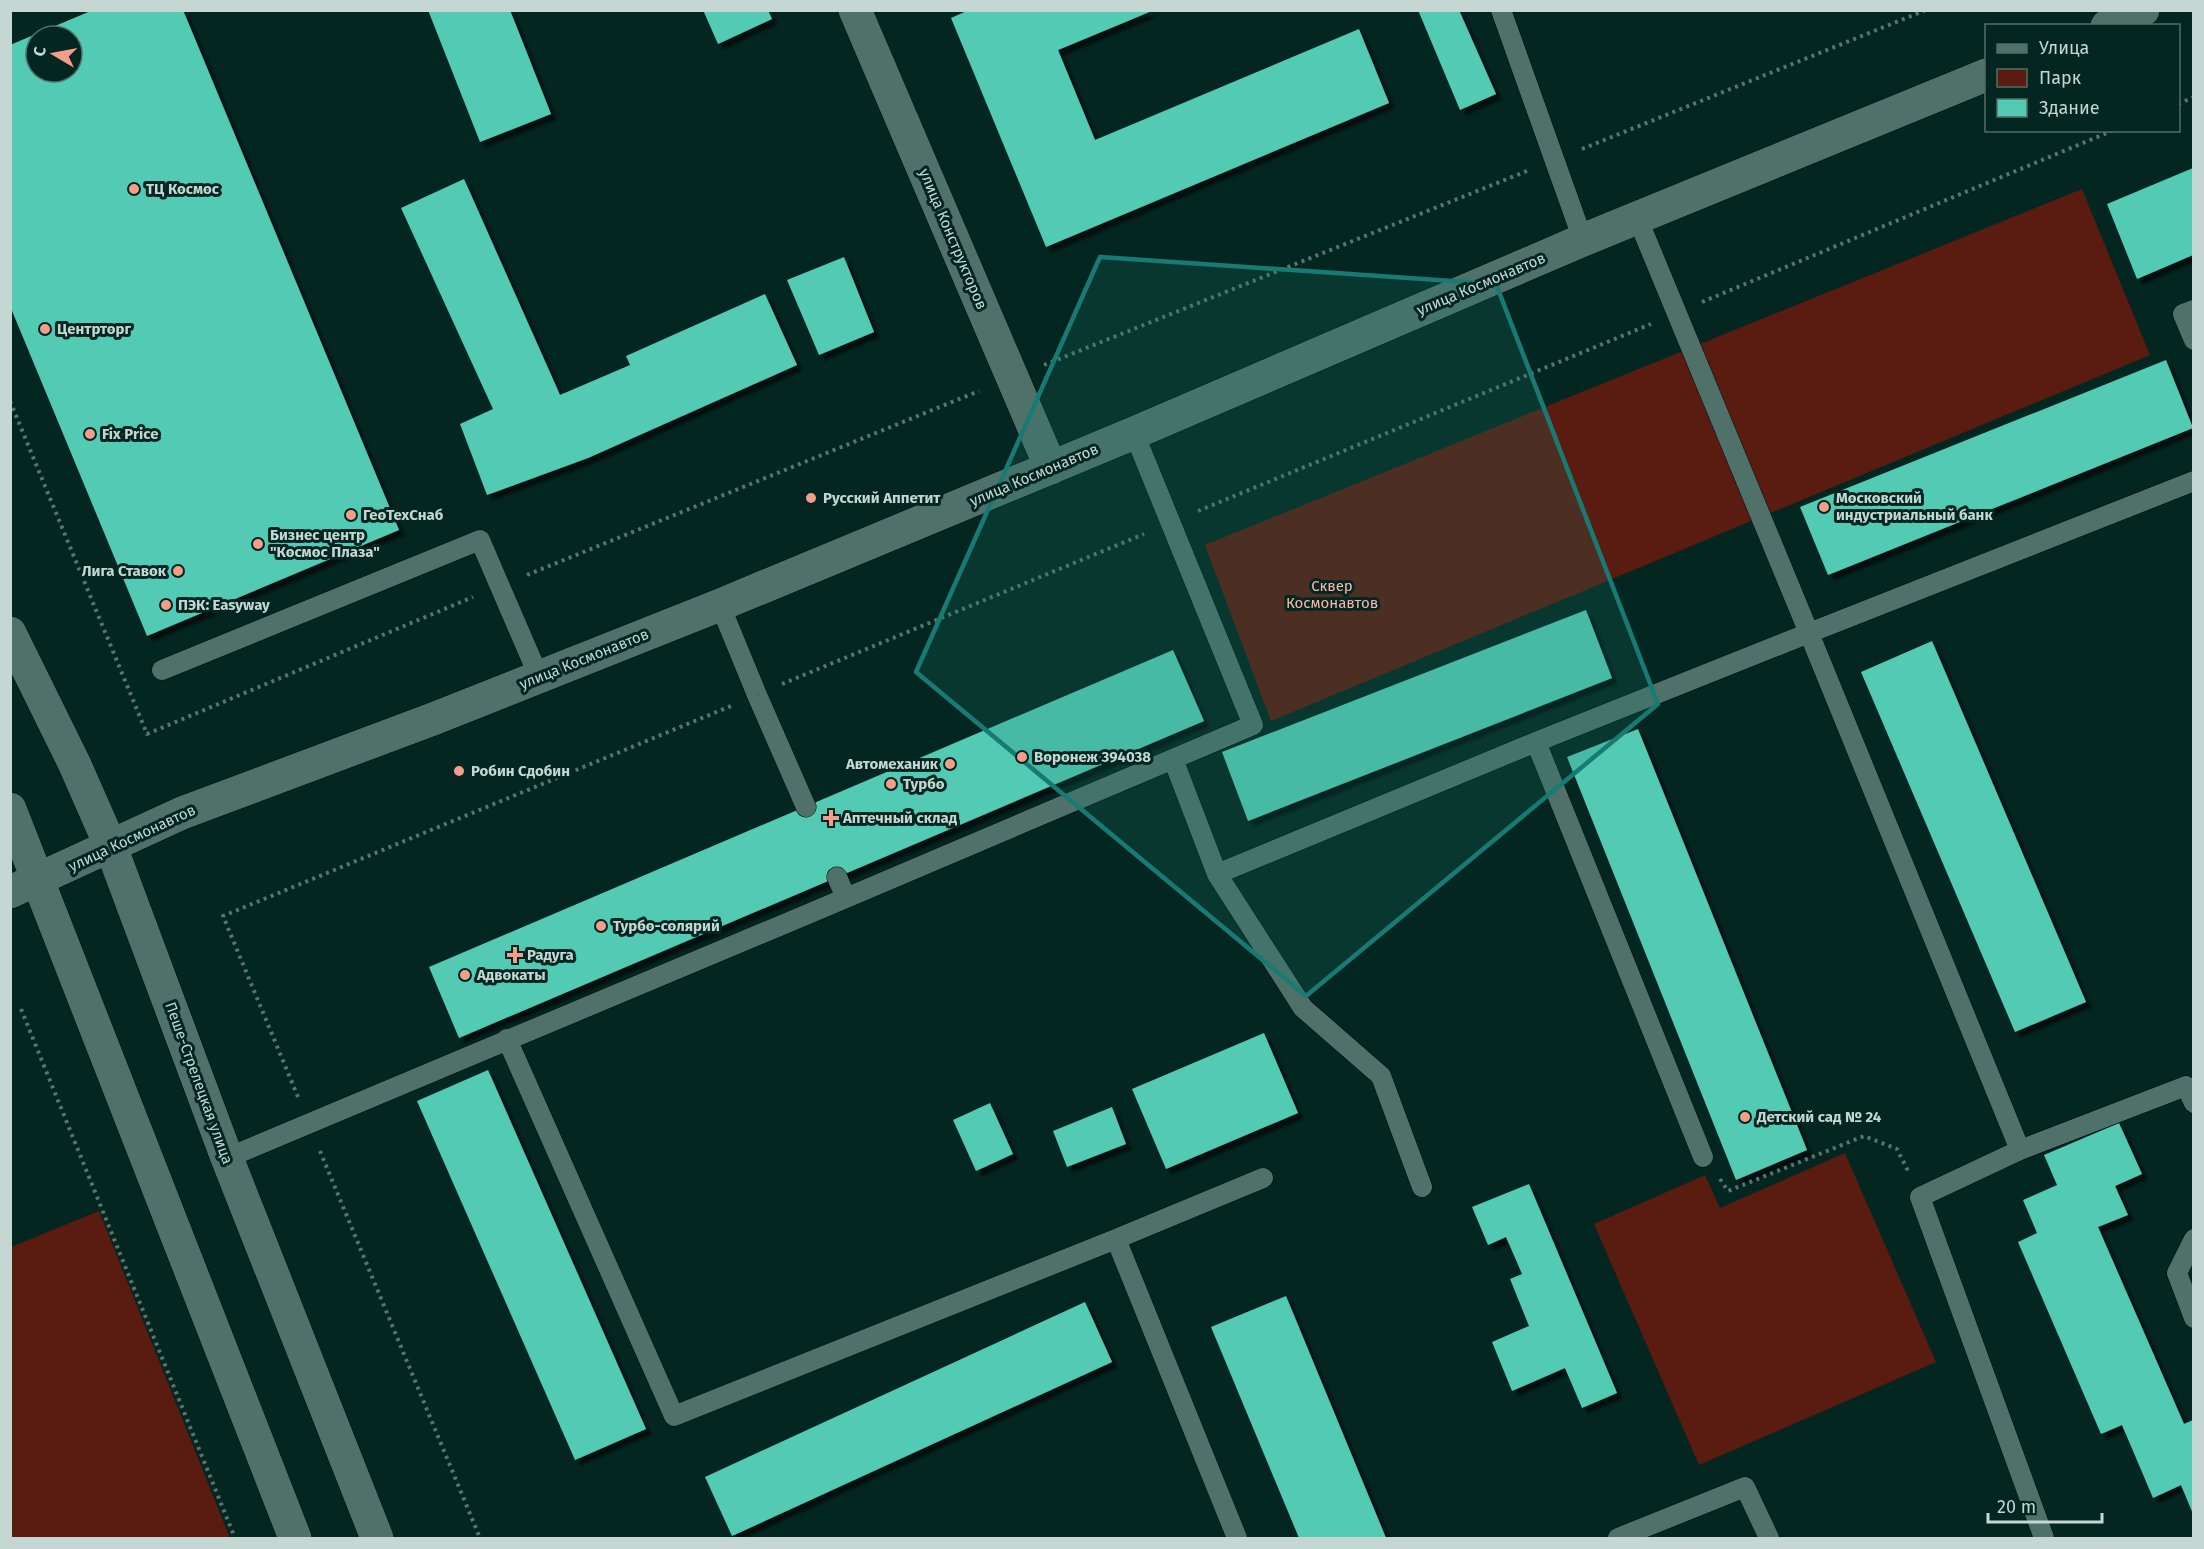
<svg xmlns="http://www.w3.org/2000/svg" width="2204" height="1549" font-family="'Fira Sans',sans-serif">
<style>
.green{fill:#5a1b10}
.building{fill:#52cab3;fill-rule:evenodd;filter:url(#shadow)}
.lines{fill:none;stroke-linecap:round;stroke-linejoin:round}
.lane-casing{stroke:#000d09;stroke-width:21}
.street-casing{stroke:#000d09;stroke-width:34}
.secondary-casing{stroke:#000d09;stroke-width:34}
.path{stroke:#59746f;stroke-width:4;stroke-dasharray:3 4.5;stroke-linecap:butt}
.lane{stroke:#4f7169;stroke-width:20}
.street{stroke:#4f7169;stroke-width:33}
.secondary{stroke:#4f7169;stroke-width:33}
.marked{fill:#187b73;fill-opacity:0.2;stroke:#187b73;stroke-width:4.5;stroke-linejoin:round}
.poi-dot{fill:#f49d8b;stroke:#042620;stroke-width:2}
.labels{text-anchor:middle;stroke-width:6;stroke-linejoin:round;paint-order:stroke}
.poi-label{font-size:15px;font-weight:bold;fill:#c5d7d3;stroke:#042620;text-anchor:start}
.street-label{font-size:15px;fill:#c5d7d3;stroke:#042620}
.park-label{font-size:15px;fill:#fdb6a7;stroke:#042620}
</style>
<defs>
<filter id="shadow"><feDropShadow dx="5.5" dy="5.5" stdDeviation="1.5" flood-color="#0009"/></filter>
</defs>
<rect width="100%" height="100%" fill="#042620"/>
<path class="green" d="M2082,189L2150,355L1271,721L1205,545Z
M1845,1153L1936,1362L1699,1465L1594,1224L1705,1175L1720,1208Z
M99,1211L230,1538H11V1247Z"/>
<path class="building" d="M93,10H183L399,530L147,636L10,306V45ZM36,36H72V72H36Z
M428,10H510L551,114L480,142Z
M703,10H768L772,19L718,44Z
M969,10L1152,11L1058,50L1095,140L1359,29L1389,103L1046,247L951,18Z
M1418,10H1459L1496,94L1460,110Z
M2193,168V255L2137,279L2107,204Z
M464,179L560,395L630,365L626,356L765,294L797,365L588,458L487,495L460,424L493,409L401,208Z
M844,257L874,332L819,355L787,280Z
M2166,360L2193,428L1828,575L1800,507Z
M1586,610L1612,678L1248,821L1222,752Z
M1932,641L2086,1002L2015,1032L1861,672Z
M1173,650L1204,721L459,1038L429,967Z
M1638,729L1807,1150L1736,1180L1567,757Z
M1264,1033L1298,1113L1166,1169L1132,1089Z
M488,1070L646,1429L575,1460L417,1101Z
M990,1103L1013,1154L976,1171L953,1120Z
M1112,1107L1126,1144L1067,1167L1053,1131Z
M2119,1123L2142,1174L2115,1186L2128,1215L2098,1227L2184,1424L2193,1420V1514L2181,1485L2153,1498L2122,1425L2101,1434L2018,1242L2037,1233L2023,1200L2057,1185L2044,1155Z
M1529,1184L1617,1393L1582,1408L1565,1368L1512,1391L1492,1342L1529,1326L1510,1279L1522,1274L1506,1237L1488,1245L1472,1207Z
M1286,1296L1386,1538H1299L1211,1327Z
M1085,1302L1112,1362L732,1536L705,1477Z"/>
<g class="lines">
<g class="lane-casing">
<path id="lane" d="M1501,10L1583,240
M1637,217L1809,633L2194,481
M2194,310L2183,314L2194,340
M1134,433L1253,725L1173,759L1217,874L1303,1008L1381,1076L1422,1187
M720,605L757,695L806,807
M162,670L480,540L539,677
M1536,742L1703,1157
M1217,874L1536,742L1809,633L2020,1150L2186,1086L2194,1103
M837,877L846,898
M507,1039L674,1416L1116,1239L1263,1178
M2020,1150L1920,1197L2044,1538
M227,1158L846,898L1173,759
M1116,1239L1237,1538
M2194,1239L2177,1273L2194,1318
M1618,1538L1745,1487L1769,1538"/>
</g>
<g class="street-casing">
<path id="street" d="M855,10L1051,468"/>
</g>
<g class="secondary-casing">
<path id="secondary" d="M2107,26L2143,10
M10,633L75,765L111,847L227,1158L377,1538
M10,809L295,1538
M10,892L182,813L433,719L720,605L1134,433L1583,240L1986,75"/>
</g>
<path class="path" d="M2178,104L2194,97
M1582,149L1926,10
M1702,302L2114,130
M1044,365L1527,171
M10,401L147,734L473,597
M1198,511L1651,324
M527,575L979,391
M782,684L1144,534
M21,1009L235,1538
M298,1097L223,916L731,706
M320,1151L480,1538
M1720,1179L1728,1191L1864,1136L1897,1149L1908,1171"/>
<use href="#lane" class="lane"/>
<use href="#street" class="street"/>
<use href="#secondary" class="secondary"/>
</g>
<path class="marked" d="M1100,257L1496,284L1658,704L1306,996L916,672Z"/>
<g class="poi-dot">
<circle cx="134" cy="189" r="6"/>
<circle cx="45" cy="329" r="6"/>
<circle cx="90" cy="434" r="6"/>
<circle cx="811" cy="498" r="6"/>
<circle cx="1824" cy="507" r="6"/>
<circle cx="351" cy="515" r="6"/>
<circle cx="258" cy="544" r="6"/>
<circle cx="178" cy="571" r="6"/>
<circle cx="166" cy="605" r="6"/>
<circle cx="1022" cy="757" r="6"/>
<circle cx="950" cy="764" r="6"/>
<circle cx="459" cy="771" r="6"/>
<circle cx="891" cy="784" r="6"/>
<path d="M828 809h6v6h6v6h-6v6h-6v-6h-6v-6h6z"/>
<circle cx="601" cy="926" r="6"/>
<path d="M512 946h6v6h6v6h-6v6h-6v-6h-6v-6h6z"/>
<circle cx="465" cy="975" r="6"/>
<circle cx="1745" cy="1117" r="6"/>
</g>
<g class="labels">
<g class="poi-label">
<text x="146" y="194">ТЦ Космос</text>
<text x="57" y="334">Центрторг</text>
<text x="102" y="439">Fix Price</text>
<text x="823" y="503">Русский Аппетит</text>
<text x="1836" y="503">Московский<tspan x="1836" dy="17">индустриальный банк</tspan></text>
<text x="363" y="520">ГеоТехСнаб</text>
<text x="270" y="540">Бизнес центр<tspan x="270" dy="17">"Космос Плаза"</tspan></text>
<text x="166" y="576" text-anchor="end">Лига Ставок</text>
<text x="178" y="610">ПЭК: Easyway</text>
<text x="1034" y="762">Воронеж 394038</text>
<text x="938" y="769" text-anchor="end">Автомеханик</text>
<text x="471" y="776">Робин Сдобин</text>
<text x="903" y="789">Турбо</text>
<text x="843" y="823">Аптечный склад</text>
<text x="613" y="931">Турбо-солярий</text>
<text x="527" y="960">Радуга</text>
<text x="477" y="980">Адвокаты</text>
<text x="1757" y="1122">Детский сад № 24</text>
</g>
<g class="street-label">
<text transform="translate(953 239) rotate(67)" y="5">улица Конструкторов</text>
<text transform="translate(1481 284) rotate(-23)" y="5">улица Космонавтов</text>
<text transform="translate(1034 475) rotate(-23)" y="5">улица Космонавтов</text>
<text transform="translate(584 659) rotate(-22)" y="5">улица Космонавтов</text>
<text transform="translate(132 838) rotate(-25)" y="5">улица Космонавтов</text>
<text transform="translate(199 1083) rotate(70)" y="5">Пеше-Стрелецкая улица</text>
</g>
<g class="park-label">
<text x="1332" y="591">Сквер<tspan x="1332" dy="17">Космонавтов</tspan></text>
</g>
</g>
<rect width="2204" height="1549" fill="none" stroke="#c5d7d3" stroke-width="24"/>
<rect x="1985" y="24" width="195" height="108" fill="#042620" stroke="#516d68" stroke-width="1.5"/>
<rect x="1997" y="44" width="30" height="9" fill="#4f7169" stroke="#516d68" stroke-width="1.5"/>
<text x="2039" y="54" font-size="18" fill="#c5d7d3">Улица</text>
<rect x="1997" y="69" width="30" height="18" fill="#5a1b10" stroke="#516d68" stroke-width="1.5"/>
<text x="2039" y="84" font-size="18" fill="#c5d7d3">Парк</text>
<rect x="1997" y="99" width="30" height="18" fill="#52cab3" stroke="#516d68" stroke-width="1.5"/>
<text x="2039" y="114" font-size="18" fill="#c5d7d3">Здание</text>
<g transform="translate(54 54) rotate(280)"><circle r="28" fill="#042620" stroke="#516d68" stroke-width="1.5"/>
<path d="M0-4.5L10 22L0 15L-10 22Z" fill="#f49d8b"/>
<text y="-9" font-size="16" font-weight="bold" text-anchor="middle" fill="#c5d7d3">С</text>
</g>
<path d="M1988 1513v9h114v-9" fill="none" stroke="#c5d7d3" stroke-width="3"/>
<text x="1997" y="1513" font-size="18" fill="#c5d7d3" stroke="#042620" stroke-width="4.5" paint-order="stroke">20 m</text>
</svg>
